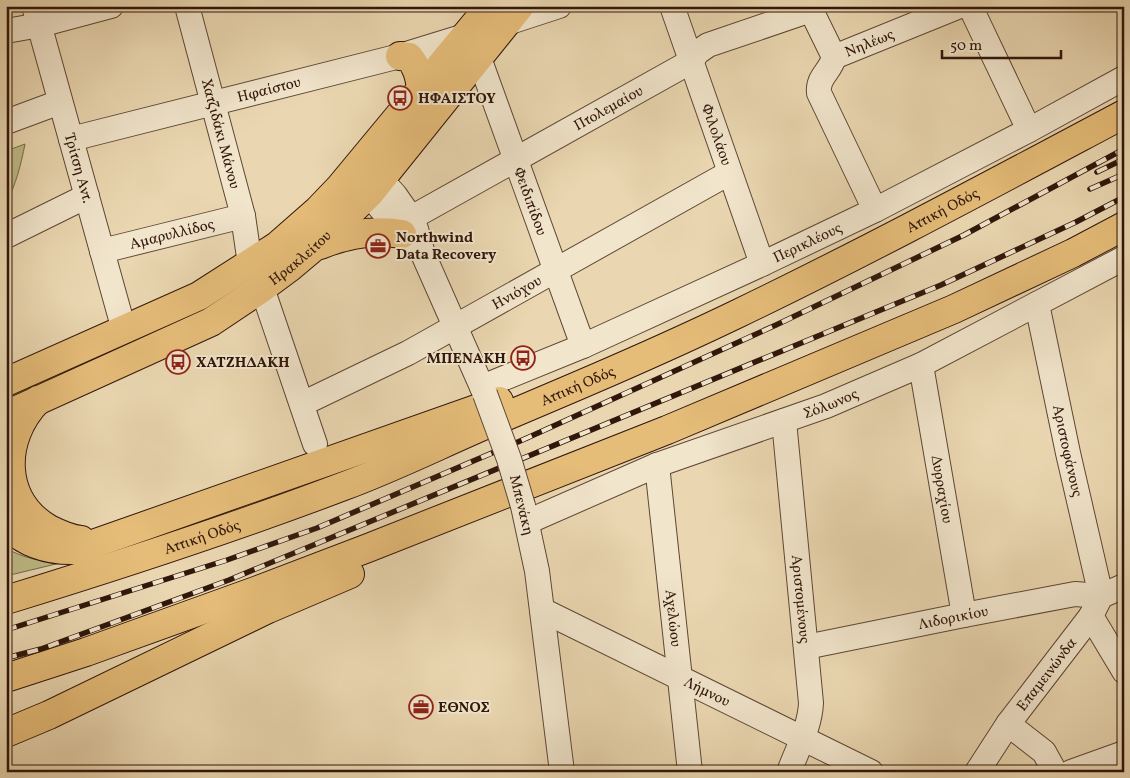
<svg xmlns="http://www.w3.org/2000/svg" width="1130" height="778" font-family="Vollkorn,serif">
<style>
.green{fill:#bebc87;stroke:#776949}
.lines{fill:none;stroke-linecap:round;stroke-linejoin:round}
.minor-casing{stroke:#5e4634;stroke-width:26}
.major-casing{stroke:#30160b;stroke-width:30}
.highway-casing{stroke:#30160b;stroke-width:30}
.minor{stroke:#f1e5cc;stroke-width:24}
.major{stroke:#e5bc78;stroke-width:28}
.highway{stroke:#e5bc78;stroke-width:28}
.rail-casing{stroke:#30160b;stroke-width:5.5}
.rail{stroke:#f1e5cc;stroke-width:4;stroke-dasharray:11;stroke-linecap:butt}
.minor-bridge-casing{stroke:#5e4634;stroke-width:26;stroke-linecap:butt}
.minor-bridge{stroke:#f1e5cc;stroke-width:24}
.labels{text-anchor:middle;stroke-width:4;stroke-linejoin:round;paint-order:stroke}
.street-label{font-size:15px;fill:#30160b;stroke:#f1e5cc}
.poi-label{font-size:15px;font-weight:bold;fill:#30160b;stroke:#f1e5cc;text-anchor:start}
</style>
<rect width="100%" height="100%" fill="#ead7b1"/>
<filter id="stains"><feTurbulence type="fractalNoise" baseFrequency=".004" numOctaves="4"/><feColorMatrix values="0 0 0 0 .2 0 0 0 0 .09 0 0 0 0 .02 0 0 0 .5 -.17"/></filter>
<radialGradient id="worn" r=".72"><stop offset=".6" stop-color="#630" stop-opacity="0"/><stop offset="1" stop-color="#630" stop-opacity=".3"/></radialGradient>
<path class="green" d="M25,144C21,164 16,185 6,203V151Z
M6,548C22,558 41,561 60,563L6,576Z"/>
<g class="lines">
<g class="minor-casing">
<g id="minor">
<path id="s1" d="M34,6L124,330"/>
<path id="s2" d="M187,6L243,216L250,264"/>
<path id="s3" d="M672,6L762,264"/>
<path d="M809,6L834,57"/>
<path d="M970,6L1029,130"/>
<path d="M507,23L559,6"/>
<path d="M6,31L40,25L111,6"/>
<path d="M834,57C831,71 817,77 819,93L875,210"/>
<path id="s4" d="M834,57L960,6"/>
<path id="s5" d="M479,58L583,346"/>
<path d="M6,122L60,102"/>
<path id="s6" d="M71,139L400,56L465,36"/>
<path d="M369,167L395,195L411,218L416,229L423,254L485,394"/>
<path d="M356,182C377,201 392,224 412,244"/>
<path id="s7" d="M411,218L690,62L698,52L708,45L811,10"/>
<path d="M6,236L87,196"/>
<path id="s8" d="M102,251L243,216"/>
<path d="M262,288L315,444"/>
<path id="s9" d="M1037,304L1068,453L1101,596"/>
<path id="s10" d="M921,365L964,615"/>
<path id="s11" d="M482,387L583,346L762,264L875,210L1029,130L1124,78"/>
<path id="s12" d="M302,404L408,353L729,173"/>
<path id="s13" d="M784,421L811,703C810,727 797,750 789,772"/>
<path id="s14" d="M657,465L690,772"/>
<path d="M523,506L537,571L562,772"/>
<path id="s15" d="M527,522L657,465L826,406L921,365L1124,258"/>
<path id="s16" d="M542,610L871,772"/>
<path d="M1091,616L1124,671"/>
<path id="s17" d="M806,647L964,615L1075,594L1101,596"/>
<path d="M1008,724L1044,752L1055,772"/>
<path id="s18" d="M977,772L1008,724L1091,616L1101,596L1124,586"/>
<path d="M1071,772L1124,753"/>
</g>
</g>
<g class="major-casing">
<g id="major">
<path d="M400,56L409,57C417,67 419,75 421,88"/>
<path d="M320,245C347,234 373,229 402,234"/>
<path d="M6,382L199,296L277,246L318,210L340,187L490,6"/>
<path id="s19" d="M6,415L211,322L262,288L289,268L314,247L369,194L520,6"/>
</g>
</g>
<g class="highway-casing">
<g id="highway">
<path d="M38,400C0,439 0,500 49,529C59,534 70,539 81,540"/>
<path d="M6,524C25,544 49,551 76,550L499,401"/>
<path id="s20" d="M6,600C120,565 233,528 344,486C393,468 441,444 490,423C573,388 656,353 737,314C868,251 996,182 1124,114"/>
<path d="M6,678L86,652L258,590L368,548L667,430L954,309L1073,253L1124,226"/>
<path d="M6,733L49,715L268,609L350,574"/>
</g>
</g>
<use href="#minor" class="minor"/>
<use href="#major" class="major"/>
<use href="#highway" class="highway"/>
<g class="rail-casing">
<path id="rail" d="M1097,172L1124,159
M1090,189L1124,174
M6,630L227,560L317,528L527,438L776,325L964,235L1124,149
M6,658L41,649L229,580L941,285L1076,222L1124,197"/>
</g>
<use href="#rail" class="rail"/>
<g class="minor-bridge-casing">
<path id="minor-bridge" d="M485,394L509,459L523,506"/>
</g>
<use href="#minor-bridge" class="minor-bridge"/>
</g>
<defs>
<g id="bus-ring" transform="scale(1.25)"><circle r="9.5" fill="#f1e5cc" stroke="#8f2418" stroke-width="1.5"/><path d="M-5-6H5V4H4V6H2V4H-2V6H-4V4H-5ZM-3.5-4V0h7V-4ZM-3.5 1.2v1.5H-2V1.2ZM2 1.2v1.5H3.5V1.2Z" fill="#8f2418"/></g>
<g id="office-ring" transform="scale(1.25)"><circle r="9.5" fill="#f1e5cc" stroke="#8f2418" stroke-width="1.5"/><path d="M-6-3h4V-5.5h4V-3h4V5H-6ZM-1-4.5V-3h2v-1.5ZM-6 0V1H6V0Z" fill="#8f2418"/></g>
</defs>
<g fill-rule="evenodd">
<use href="#bus-ring" x="400" y="98"/>
<use href="#office-ring" x="378" y="246"/>
<use href="#bus-ring" x="523" y="358"/>
<use href="#bus-ring" x="178" y="362"/>
<use href="#office-ring" x="421" y="707"/>
</g>
<g class="labels">
<g class="street-label">
<text dy="5" stroke="none"><textPath href="#s4" startOffset="38">Νηλέως</textPath></text>
<text dy="5" stroke="none"><textPath href="#s6" startOffset="204">Ηφαίστου</textPath></text>
<text dy="5" stroke="none"><textPath href="#s7" startOffset="226">Πτολεμαίου</textPath></text>
<text dy="5" stroke="none"><textPath href="#s2" startOffset="132">Χατζιδάκι Μάνου</textPath></text>
<text dy="5" stroke="none"><textPath href="#s3" startOffset="136">Φιλολάου</textPath></text>
<text dy="5" stroke="none"><textPath href="#s1" startOffset="168">Τρίτση Αντ.</textPath></text>
<text dy="5" stroke="none"><textPath href="#s5" startOffset="152">Φειδιπίδου</textPath></text>
<text dy="5" stroke="none"><textPath href="#s20" startOffset="1016">Αττική Οδός</textPath></text>
<text dy="5" stroke="none"><textPath href="#s8" startOffset="72">Αμαρυλλίδος</textPath></text>
<text dy="5" stroke="none"><textPath href="#s11" startOffset="356">Περικλέους</textPath></text>
<text dy="5" stroke="none"><textPath href="#s19" startOffset="335">Ηρακλείτου</textPath></text>
<text dy="5" stroke="none"><textPath href="#s12" startOffset="242">Ηνιόχου</textPath></text>
<text dy="5" stroke="none"><textPath href="#s20" startOffset="611">Αττική Οδός</textPath></text>
<text dy="5" stroke="none"><textPath href="#s15" startOffset="326">Σόλωνος</textPath></text>
<text dy="5" stroke="none"><textPath href="#s9" startOffset="150">Αριστοφάνους</textPath></text>
<text dy="5" stroke="none"><textPath href="#s10" startOffset="126">Δυρραχίου</textPath></text>
<text transform="translate(522 505) rotate(76)" y="5">Μπενάκη</text>
<text dy="5" stroke="none"><textPath href="#s20" startOffset="206">Αττική Οδός</textPath></text>
<text dy="5" stroke="none"><textPath href="#s13" startOffset="179">Αριστομένους</textPath></text>
<text dy="5" stroke="none"><textPath href="#s17" startOffset="150">Λιδορικίου</textPath></text>
<text dy="5" stroke="none"><textPath href="#s14" startOffset="154">Αχελώου</textPath></text>
<text dy="5" stroke="none"><textPath href="#s18" startOffset="120">Επαμεινώνδα</textPath></text>
<text dy="5" stroke="none"><textPath href="#s16" startOffset="184">Λήμνου</textPath></text>
</g>
<g class="poi-label">
<text x="418" y="103">ΗΦΑΙΣΤΟΥ</text>
<text x="396" y="242">Northwind<tspan x="396" dy="17">Data Recovery</tspan></text>
<text x="506" y="363" text-anchor="end">ΜΠΕΝΑΚΗ</text>
<text x="196" y="367">ΧΑΤΖΗΔΑΚΗ</text>
<text x="438" y="712">ΕΘΝΟΣ</text>
</g>
</g>
<rect width="1130" height="778" fill="none" stroke="#ead7b1" stroke-width="25"/>
<rect x="8" y="8" width="1115" height="763" fill="none" stroke="#30160b" stroke-width="2.5"/>
<rect x="12" y="12" width="1105" height="753" fill="none" stroke="#30160b"/>
<path d="M942 50v8h119v-8" fill="none" stroke="#30160b" stroke-width="2.5"/>
<text x="950" y="50" font-size="15" fill="#30160b" stroke="#f1e5cc" stroke-width="4" paint-order="stroke">50 m</text>
<rect width="100%" height="100%" filter="url(#stains)"/>
<rect width="100%" height="100%" fill="url(#worn)"/>
</svg>
